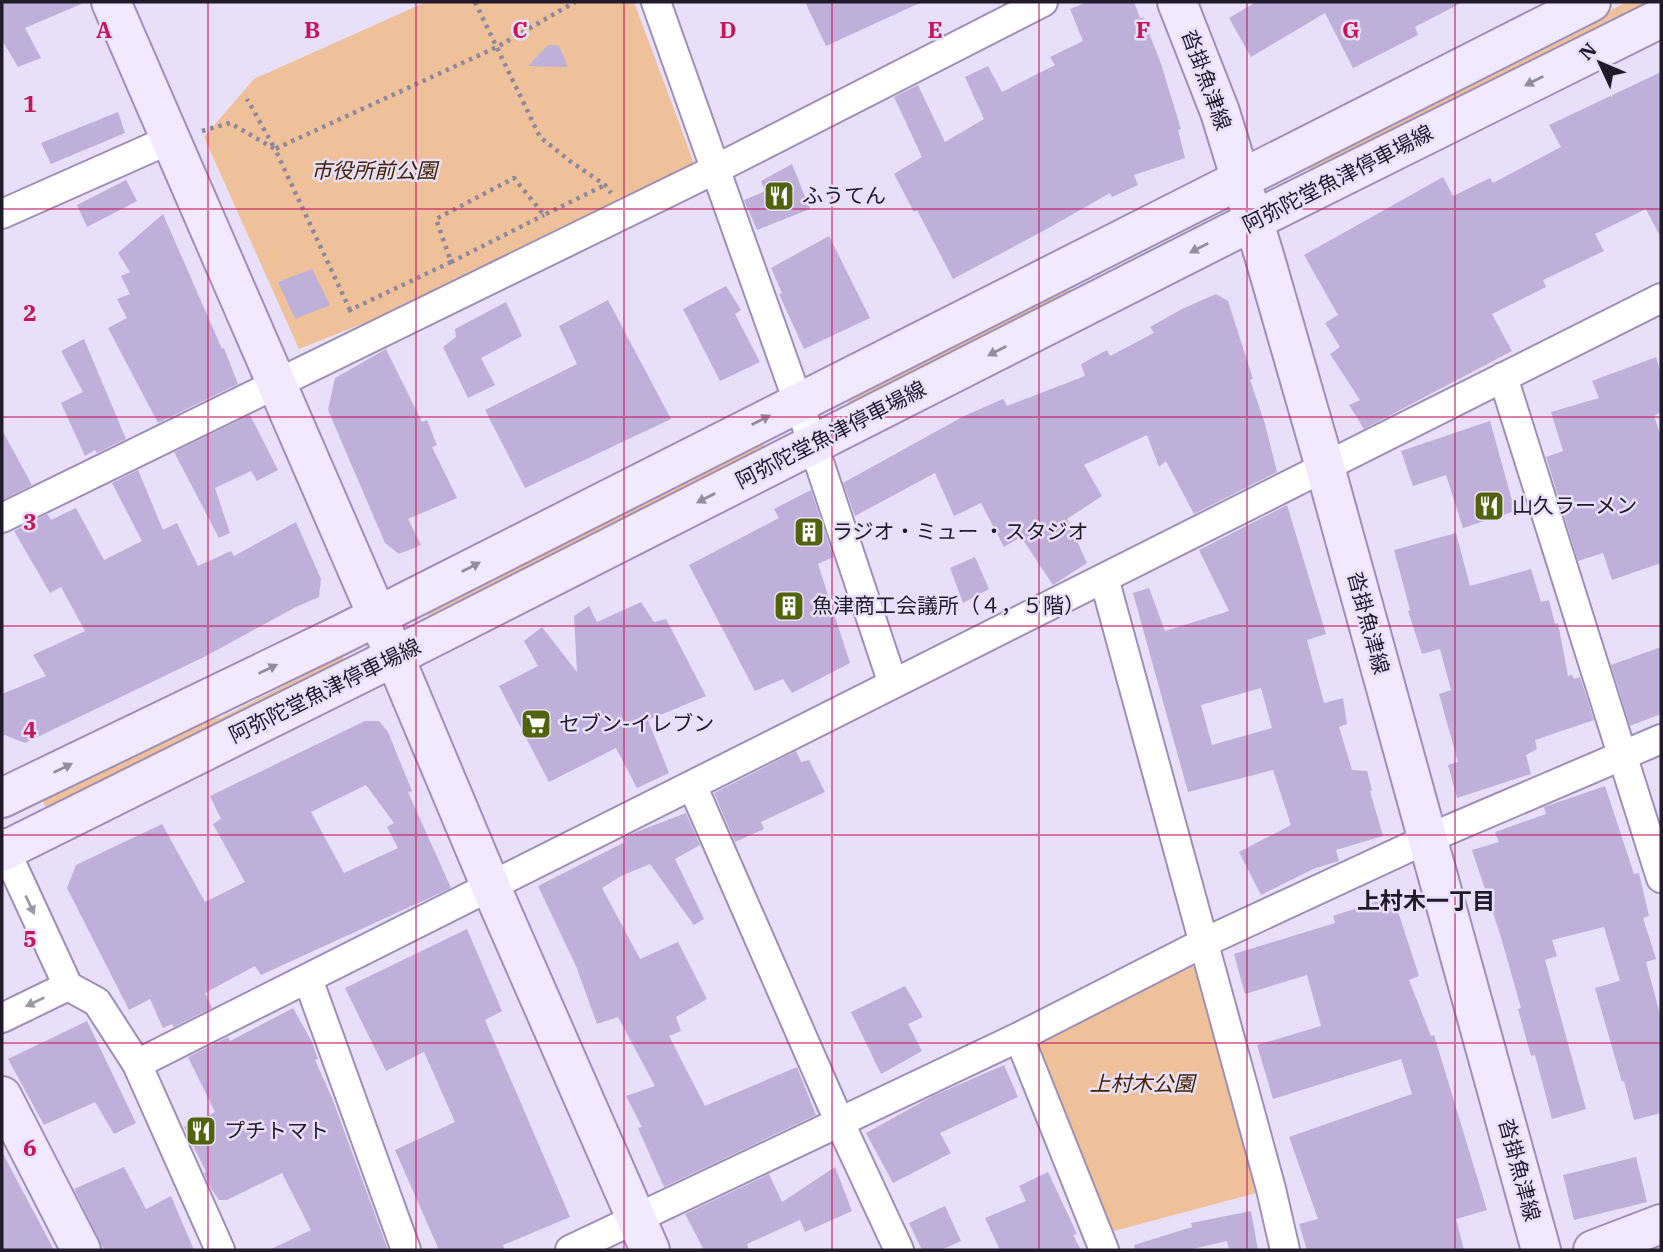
<svg xmlns="http://www.w3.org/2000/svg" width="1663" height="1252" font-family="'IBM Plex Serif','Noto Sans JP',serif">
<style>
.green{fill:#eec19a}
.building{fill:#bfb0d9;fill-rule:evenodd}
.lines{fill:none;stroke-linecap:round;stroke-linejoin:round}
.street-casing{stroke:#9e8fb7;stroke-width:32}
.secondary-casing{stroke:#9e8fb7;stroke-width:42}
.path{stroke:#8f889d;stroke-width:4.5;stroke-dasharray:3.5 5;stroke-linecap:butt}
.street{stroke:#fff;stroke-width:28}
.secondary{stroke:#f1e9fd;stroke-width:38}
.oneway{fill:#938c9e}
.oneway2{fill:#9b989f}
.grid{fill:none;stroke:#c2185b;stroke-width:2;stroke-opacity:0.55}
.labels{text-anchor:middle;stroke-width:5;stroke-linejoin:round;paint-order:stroke}
.street-label{font-size:21px;fill:#201a2a;stroke:#e8dff9}
.park-label{font-size:21px;font-style:italic;fill:#432200;stroke:#e8dff9}
.poi-label{font-size:21px;fill:#201a2a;stroke:#e8dff9;text-anchor:start}
.neighbourhood-label{font-size:23px;font-weight:bold;fill:#201a2a;stroke:#e8dff9}
.grid-label{font-size:23px;text-anchor:middle;font-weight:bold;fill:#c2185b;stroke:#e8dff9;stroke-width:5;stroke-linejoin:round;paint-order:stroke}
</style>
<rect width="100%" height="100%" fill="#e8dff9"/>
<path class="green" d="M426,2H634L694,163L367,322L299,349L204,137L254,79Z
M1627,2H1661L1485,94L1441,106L1310,172L1306,162Z
M1079,289L853,410L845,395L1048,292Z
M761,440L769,455L595,541L554,553L428,616L424,607Z
M342,656L346,663L49,813L41,799L188,725L223,717Z
M1203,943L1271,1189L1099,1235L1019,1037Z"/>
<path class="building" d="M2,2H86L25,28L41,58L18,67L2,40Z
M805,2H922L826,46Z
M1088,2H1134L1140,18L1143,17L1161,64L1181,129L1178,130L1185,158L1134,175L1138,185L1112,197L1110,193L1045,230L953,279L917,210L914,212L894,174L922,157L894,97L918,85L945,142L984,119L965,77L988,66L1002,92L1055,65L1050,57L1083,41L1070,9Z
M1256,2H1463L1415,27L1418,35L1353,68L1325,13L1251,57L1229,18Z
M548,45L559,46L568,67L528,66Z
M1661,72V238L1646,209L1595,234L1604,251L1543,280L1546,287L1492,314L1512,351L1364,429L1349,405L1360,400L1330,354L1340,347L1325,323L1338,315L1304,255L1443,177L1453,196L1490,178L1493,183L1561,147L1549,125Z
M118,112L125,133L51,164L41,143Z
M792,164L810,209L757,230L744,200L765,191L761,181Z
M126,180L137,201L87,227L77,205Z
M163,214L222,349L224,348L238,384L158,423L108,328L127,318L117,299L130,294L121,276L130,272L118,253Z
M829,236L870,318L804,349L779,294L782,293L771,268Z
M312,269L330,305L295,319L278,282Z
M726,286L741,310L735,314L760,362L720,381L683,309Z
M1216,294L1228,301L1253,379L1250,380L1265,424L1277,472L1194,514L1166,461L1159,467L1147,435L1084,465L1102,496L1067,519L1087,563L1053,585L1021,537L1004,547L981,503L954,516L935,473L855,516L843,483L964,416L1003,399L1007,406L1085,376L1081,364L1107,350L1110,356L1154,333L1150,327L1182,309Z
M608,300L671,419L525,488L485,410L577,364L559,326Z
M506,302L522,336L481,358L495,385L468,398L443,347L456,337L455,329Z
M84,339L126,439L97,453L95,450L85,456L61,403L83,392L61,351Z
M386,349L422,422L427,420L437,445L432,447L457,498L408,519L421,545L399,554L385,543L328,410L335,378Z
M1656,357L1661,374V412L1654,416L1661,437V563L1612,580L1603,553L1578,561L1546,457L1563,451L1551,412L1599,398L1592,381Z
M250,415L278,470L257,481L251,471L215,488L230,533L219,538L174,452Z
M1490,421L1515,511L1463,528L1446,475L1413,486L1401,451Z
M2,430L32,485L2,500Z
M138,470L163,530L177,523L198,566L231,551L234,556L296,522L321,579L319,597L296,607L204,657L25,743L2,734V694L46,676L33,655L85,631L61,587L50,593L14,531L47,514L51,520L76,508L104,560L142,541L112,483Z
M811,490L833,557L818,564L850,663L792,693L783,679L755,691L689,565L779,518L774,509Z
M1287,505L1326,634L1307,640L1324,703L1343,698L1347,724L1339,727L1352,770L1367,771L1372,790L1370,791L1383,836L1336,850L1339,861L1313,869L1261,895L1239,852L1291,825L1273,770L1188,792L1133,593L1149,588L1165,631L1229,611L1199,550ZM1261,688L1272,728L1212,745L1201,705Z
M1456,533L1470,586L1531,569L1541,602L1549,600L1555,624L1558,623L1568,676L1572,675L1574,679L1580,677L1594,720L1535,740L1537,749L1526,755L1531,774L1457,798L1448,765L1458,762L1439,694L1451,690L1440,649L1422,654L1408,611L1410,610L1394,550Z
M975,557L989,589L963,603L950,568Z
M641,602L654,622L666,619L706,696L648,720L669,773L637,788L616,748L549,782L499,686L538,666L524,641L542,627L577,672L574,616L589,606L597,622Z
M1661,647V714L1630,726L1611,665Z
M365,721H379L388,732L412,791L408,792L451,888L261,975L255,966L205,993L212,1008L174,1027L172,1024L163,1028L150,999L129,1010L67,888L76,865L162,824L205,902L245,882L213,824L221,819L210,796ZM366,785L394,823L387,827L398,848L344,873L311,812Z
M796,751L801,762L809,760L825,792L761,822L764,829L735,842L714,793Z
M1605,786L1634,874L1639,873L1649,916L1643,918L1656,959L1646,962L1661,1018V1113L1634,1120L1624,1081L1622,1082L1595,988L1620,981L1604,927L1552,940L1557,956L1545,960L1586,1109L1552,1119L1535,1055L1531,1056L1518,1009L1521,1008L1500,934L1472,850L1499,842L1495,832L1546,814L1544,807Z
M686,813L700,845L675,859L704,919L694,925L650,864L621,876L602,888L640,959L678,942L707,999L676,1017L681,1031L669,1036L705,1106L797,1067L816,1115L664,1187L638,1128L642,1127L626,1096L655,1086L618,1017L597,1024L576,966L538,886L625,842L623,838L636,832Z
M1393,896L1419,976L1409,980L1431,1036L1434,1035L1487,1210L1456,1219L1464,1250H1307L1299,1224L1318,1219L1289,1137L1412,1094L1401,1059L1273,1099L1257,1045L1321,1026L1307,975L1245,994L1234,954L1335,923L1333,916Z
M467,929L502,1011L485,1020L570,1217L503,1245L505,1250H439L395,1150L455,1122L424,1052L386,1071L345,988Z
M905,986L923,1017L908,1024L922,1051L881,1074L851,1012Z
M293,1008L312,1042L318,1059L315,1060L332,1098L388,1250H269L311,1230L282,1173L227,1200H219L210,1187L204,1173L206,1172L184,1127L215,1112L188,1057L228,1037L230,1041Z
M87,1021L136,1123L114,1134L95,1102L44,1125L8,1059Z
M1004,1065L1018,1097L940,1133L951,1153L893,1183L866,1133L933,1096Z
M2,1152L54,1250H2Z
M1636,1157L1647,1202L1574,1220L1563,1175Z
M124,1167L146,1209L171,1196L194,1250H104L74,1189Z
M835,1167L852,1211L805,1232L800,1220L747,1244L749,1250H704L685,1214L769,1174L782,1202Z
M1048,1172L1077,1234L1073,1235L1081,1250H1000L985,1218L1026,1201L1019,1186Z
M945,1206L961,1241L941,1250H922L909,1223Z
M1251,1211L1258,1250H1229L1227,1241L1188,1250H1135L1134,1245L1192,1227L1191,1223Z"/>
<g class="lines">
<g class="street-casing">
<path id="street" d="M656,2L813,444L893,684
M2,214L171,139
M1503,377L1661,878
M2,518L714,170L1043,2
M1104,578L1271,1189L1285,1250
M692,785L839,1121L899,1250
M2,843L68,986L97,1002L137,1064L220,1250
M308,979L406,1250
M2,1018L68,986
M1019,1037L1104,1250
M137,1064L1661,298
M570,1250L1019,1037L1203,943L1427,839L1661,739"/>
</g>
<g class="secondary-casing">
<path id="secondary" d="M111,2L377,615L491,887L650,1250
M1177,2L1220,112L1264,255L1325,467L1541,1250
M2,798L342,634L1591,2
M2,852L394,657L1253,221L1661,18
M2,1096L81,1250
M1593,1250L1661,1224"/>
</g>
<path class="path" d="M475,2L540,137L570,161L605,185L611,193
M202,131L230,123L275,149L247,99
M451,262L544,215
M350,310L275,149L497,47L575,2
M351,312L350,310L451,262L436,219L514,178L544,215L605,185"/>
<use href="#street" class="street"/>
<use href="#secondary" class="secondary"/>
</g>
<defs><path id="oneway-solid" d="M-6-.8H1V-3.2L6.5 0L1 3.2V.8H-6Z" transform="scale(1.75)"/></defs>
<g class="oneway">
<use href="#oneway-solid" transform="translate(1534 81) rotate(153)"/>
<use href="#oneway-solid" transform="translate(1199 248) rotate(153)"/>
<use href="#oneway-solid" transform="translate(997 351) rotate(153)"/>
<use href="#oneway-solid" transform="translate(761 420) rotate(-27)"/>
<use href="#oneway-solid" transform="translate(706 498) rotate(153)"/>
<use href="#oneway-solid" transform="translate(471 567) rotate(-27)"/>
<use href="#oneway-solid" transform="translate(268 669) rotate(-26)"/>
<use href="#oneway-solid" transform="translate(63 768) rotate(-26)"/>
</g>
<g class="oneway2">
<use href="#oneway-solid" transform="translate(30 905) rotate(65)"/>
<use href="#oneway-solid" transform="translate(35 1002) rotate(154)"/>
</g>
<path class="grid" d="M208,2V1250M416,2V1250M624,2V1250M832,2V1250M1039,2V1250M1247,2V1250M1455,2V1250M2,209H1661M2,417H1661M2,626H1661M2,835H1661M2,1043H1661"/>
<defs>
<g id="restaurant-square" transform="scale(1.575)"><rect x="-9" y="-9" width="18" height="18" rx="4" fill="#51630c" stroke="#e8dff9"/><path d="M-5-6h1v4h1v-4h1v4h1v-4h1v5L-1.5 .5V6h-2V.5L-5-1ZM5-6V6H3V1.5H1.5Q1.5-4 5-6Z" fill="#fff"/></g>
<g id="building-square" transform="scale(1.575)"><rect x="-9" y="-9" width="18" height="18" rx="4" fill="#51630c" stroke="#e8dff9"/><path d="M-4-6H4V6H1V3H-1V6H-4ZM-2.5-4.3h1.7v1.8h-1.7ZM.8-4.3h1.7v1.8H.8ZM-2.5-1h1.7V.8h-1.7ZM.8-1h1.7V.8H.8Z" fill="#fff"/></g>
<g id="supermarket-square" transform="scale(1.575)"><rect x="-9" y="-9" width="18" height="18" rx="4" fill="#51630c" stroke="#e8dff9"/><path d="M-6-5.5h2.5l.6 2H6L4.5 2H-2.5L-4.4-4H-6ZM-1.5 3.2a1.3 1.3 0 1 0 .1 0ZM3 3.2a1.3 1.3 0 1 0 .1 0Z" fill="#fff"/></g>
</defs>
<g fill-rule="evenodd">
<use href="#restaurant-square" x="779" y="196"/>
<use href="#restaurant-square" x="1489" y="506"/>
<use href="#building-square" x="809" y="532"/>
<use href="#building-square" x="789" y="606"/>
<use href="#supermarket-square" x="536" y="724"/>
<use href="#restaurant-square" x="201" y="1131"/>
</g>
<g class="labels">
<g class="street-label">
<text transform="translate(1206 80) rotate(70)" y="7">沓掛魚津線</text>
<text transform="translate(1338 179) rotate(-27)" y="7">阿弥陀堂魚津停車場線</text>
<text transform="translate(831 435) rotate(-27)" y="7">阿弥陀堂魚津停車場線</text>
<text transform="translate(1368 623) rotate(75)" y="7">沓掛魚津線</text>
<text transform="translate(325 691) rotate(-26)" y="7">阿弥陀堂魚津停車場線</text>
<text transform="translate(1519 1170) rotate(75)" y="7">沓掛魚津線</text>
</g>
<g class="park-label">
<text x="374" y="178">市役所前公園</text>
<text x="1142" y="1091">上村木公園</text>
</g>
<g class="poi-label">
<text x="802" y="203">ふうてん</text>
<text x="1512" y="513">山久ラーメン</text>
<text x="832" y="539">ラジオ・ミュー ・スタジオ</text>
<text x="812" y="613">魚津商工会議所（４，５階）</text>
<text x="559" y="731">セブン-イレブン</text>
<text x="224" y="1138">プチトマト</text>
</g>
<g class="neighbourhood-label">
<text x="1426" y="909">上村木一丁目</text>
</g>
</g>
<g class="grid-label">
<text x="104" y="38">A</text>
<text x="312" y="38">B</text>
<text x="520" y="38">C</text>
<text x="728" y="38">D</text>
<text x="935" y="38">E</text>
<text x="1143" y="38">F</text>
<text x="1351" y="38">G</text>
<text x="30" y="112">1</text>
<text x="30" y="321">2</text>
<text x="30" y="530">3</text>
<text x="30" y="738">4</text>
<text x="30" y="947">5</text>
<text x="30" y="1156">6</text>
</g>
<rect width="1663" height="1252" fill="none" stroke="#201a2a" stroke-width="7"/>
<g transform="translate(1600 63) rotate(314)" stroke="#e8dff9" stroke-width="5" paint-order="stroke">
<path d="M0-5L12 26L0 18L-12 26Z" fill="#201a2a"/>
<text y="-10" font-size="19" font-weight="bold" text-anchor="middle" fill="#201a2a">N</text>
</g>
</svg>
